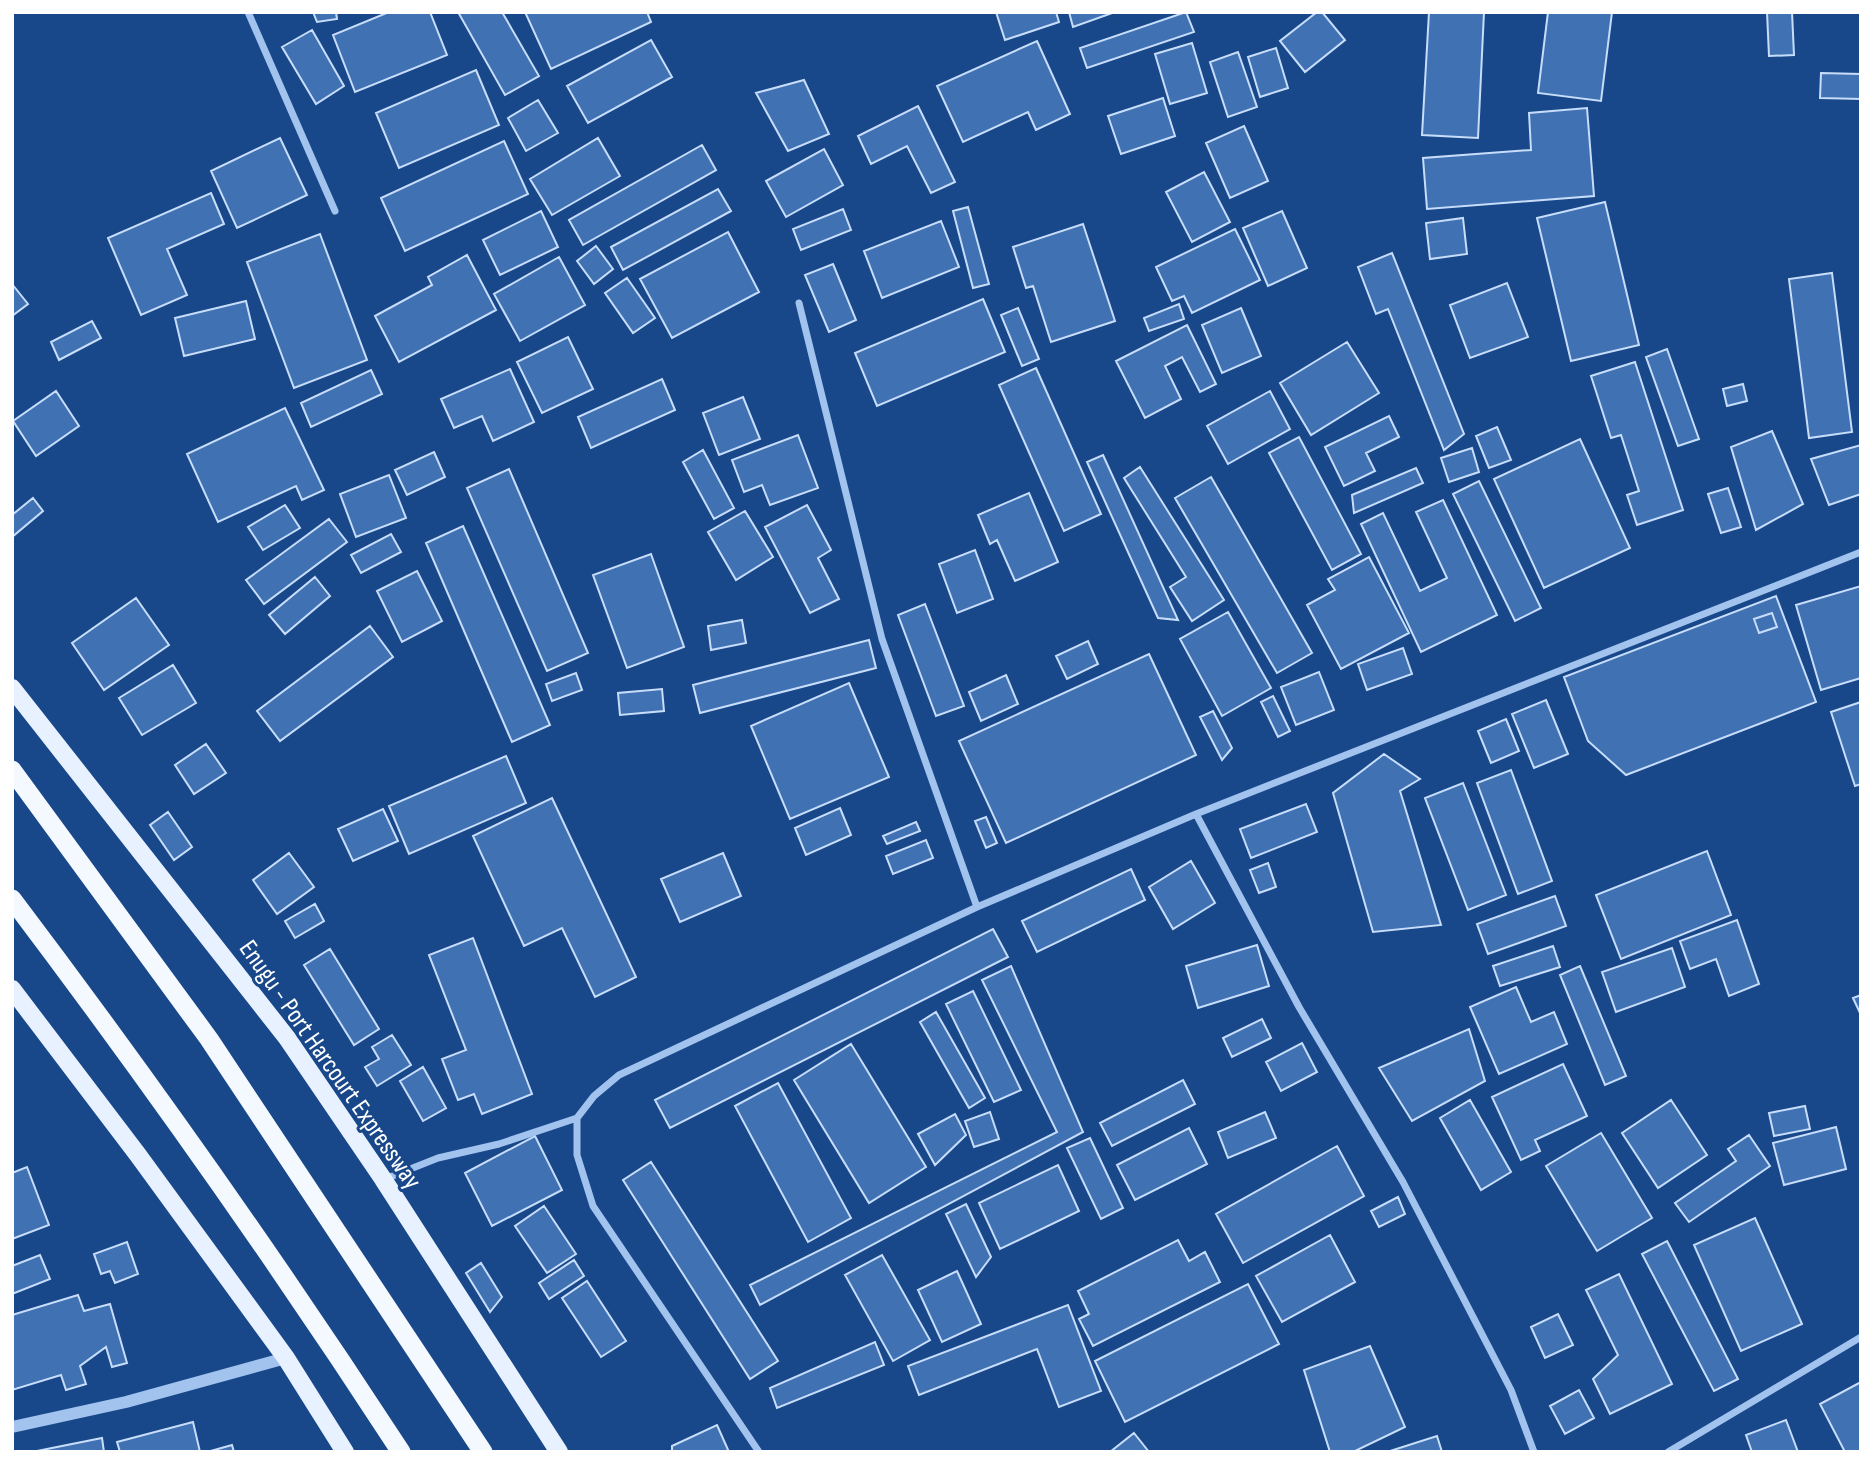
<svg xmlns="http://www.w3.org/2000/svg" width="1873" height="1464" font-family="'Sofia Sans Condensed',sans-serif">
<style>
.building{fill:#4071b3;stroke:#c7ddfa;stroke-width:2}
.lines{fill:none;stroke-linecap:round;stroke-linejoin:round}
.minor{stroke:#a1c3ee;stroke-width:7}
.tertiary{stroke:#a1c3ee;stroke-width:12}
.primary{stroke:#e8f1ff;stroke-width:18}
.trunk{stroke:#f4f8ff;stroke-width:19}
.labels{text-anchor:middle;stroke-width:6;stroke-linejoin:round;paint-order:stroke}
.street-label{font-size:26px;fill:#fff;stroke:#18488a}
</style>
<rect width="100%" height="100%" fill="#18488a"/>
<path class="building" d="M313,12H336L337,19L317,22Z
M389,12H430L447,55L355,92L333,35Z
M458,12H502L539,76L505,95Z
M525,12H647L651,22L551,69Z
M996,12H1056L1059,22L1005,40Z
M1069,12H1115L1073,27Z
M1186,12L1194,32L1087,68L1080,48Z
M1317,12H1322L1345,40L1305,72L1280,41Z
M1429,12H1484L1478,138L1422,135Z
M1548,12H1612L1601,101L1538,93Z
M1767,12H1792L1794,55L1769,56Z
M312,30L344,86L316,104L282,47Z
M651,40L672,77L588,123L567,86Z
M1037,41L1070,114L1036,130L1028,112L963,142L937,86Z
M1192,43L1207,93L1170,104L1155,54Z
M1276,48L1288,88L1260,97L1248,57Z
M1238,52L1257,107L1228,117L1210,62Z
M476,70L499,125L399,168L376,113Z
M1821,73L1861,74V99L1820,98Z
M804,80L829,134L788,151L756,93Z
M1163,98L1175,136L1121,154L1108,116Z
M538,100L558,133L526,151L508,118Z
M918,106L955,182L931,193L907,146L871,164L858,136Z
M1587,108L1594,196L1427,209L1423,158L1531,150L1529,113Z
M1244,126L1268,181L1230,198L1206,143Z
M280,138L307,195L237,228L211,171Z
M598,138L620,176L552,215L530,179Z
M504,141L528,194L405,251L381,198Z
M702,145L716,170L583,245L569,220Z
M824,149L843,185L786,217L766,181Z
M1204,172L1230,222L1192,242L1166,192Z
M718,189L731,211L623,270L611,247Z
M211,193L224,224L167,249L187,295L141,315L108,238Z
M1605,202L1639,345L1571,361L1537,218Z
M968,207L989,284L973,288L953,211Z
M843,209L851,230L801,250L793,229Z
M541,211L558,247L500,275L483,240Z
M1282,211L1307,268L1268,286L1243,228Z
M1463,218L1467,254L1430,259L1426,223Z
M941,221L959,267L882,298L864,251Z
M1083,224L1115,321L1051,342L1033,286L1026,288L1013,247Z
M1235,229L1260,280L1192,313L1184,296L1172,301L1156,267Z
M728,232L759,292L672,338L640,279Z
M320,234L367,360L294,388L247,262Z
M596,246L613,269L594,284L577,261Z
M1392,253L1464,434L1444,450L1388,309L1376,314L1358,267Z
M467,255L496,310L399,362L375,316L432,285L428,277Z
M559,257L585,305L520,341L494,294Z
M833,264L856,320L829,332L805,275Z
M1832,273L1852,432L1809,438L1789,279Z
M627,278L655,318L633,333L605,293Z
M1507,283L1528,337L1470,358L1450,305Z
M12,284L28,304L12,316Z
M983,299L1005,352L877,406L855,353Z
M246,301L255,339L184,356L175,318Z
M1179,304L1184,319L1149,331L1144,318Z
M1018,308L1039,359L1022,366L1001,315Z
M1241,308L1261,356L1222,373L1202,325Z
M92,321L101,338L59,360L51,342Z
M1187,325L1216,384L1200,392L1182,357L1165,366L1181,399L1145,418L1116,361Z
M568,337L593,389L542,413L517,362Z
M1347,342L1379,393L1311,435L1280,383Z
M1667,349L1699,439L1678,446L1646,357Z
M1635,362L1683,510L1637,525L1627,495L1639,491L1621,435L1611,438L1591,376Z
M1036,368L1101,514L1064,531L999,385Z
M510,369L534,422L493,441L482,416L454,428L441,399Z
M371,370L382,394L311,427L301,403Z
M662,379L675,410L591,448L578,417Z
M1743,384L1747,401L1727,406L1723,389Z
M56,391L79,426L36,456L13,421Z
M1270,391L1290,429L1228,464L1207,426Z
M743,397L760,439L719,455L703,413Z
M285,408L324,490L302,500L296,486L218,522L187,454Z
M1389,416L1399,437L1366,453L1375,471L1344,486L1325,447Z
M1497,427L1511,460L1489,468L1476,436Z
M1772,431L1803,504L1756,530L1731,447Z
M798,435L818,488L770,505L762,485L744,492L732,460Z
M1299,437L1361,554L1332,570L1269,453Z
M1580,439L1630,548L1544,588L1494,479Z
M1861,445V494L1829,505L1811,459Z
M1472,448L1479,472L1449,482L1441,458Z
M703,450L734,508L714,519L683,462Z
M434,452L445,477L407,495L395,470Z
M1103,455L1178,620L1158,618L1087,462Z
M1140,467L1224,600L1192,621L1170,587L1186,577L1124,478Z
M1416,468L1423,483L1354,513L1352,495Z
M509,469L588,653L547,671L467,488Z
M389,475L406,518L356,537L340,494Z
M1211,477L1312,653L1277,673L1175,498Z
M1479,481L1541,608L1515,621L1453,494Z
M1728,488L1741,527L1721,533L1708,494Z
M1029,493L1058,562L1015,581L997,540L990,544L978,515Z
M33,498L43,511L12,537V515Z
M1443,500L1497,615L1421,652L1361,524L1383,513L1420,591L1447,578L1416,512Z
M285,505L300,528L263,550L248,527Z
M807,505L831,550L818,558L839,599L810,613L765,527Z
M745,511L773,557L736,580L708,532Z
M329,519L347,542L264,604L246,580Z
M463,526L550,725L512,742L426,543Z
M391,534L401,552L361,573L351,555Z
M975,550L993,599L957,613L939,564Z
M651,554L684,647L627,668L593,575Z
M1369,557L1409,633L1341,669L1307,605L1335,590L1328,579Z
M417,571L442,621L402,642L377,591Z
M315,577L330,596L285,634L269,615Z
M1861,586V678L1821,690L1796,605Z
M1776,596L1816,702L1626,775L1588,741L1564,677Z
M136,598L169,645L104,690L72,643Z
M925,604L964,706L936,716L898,615Z
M1228,612L1271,688L1222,716L1180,639Z
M1772,613L1777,627L1759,633L1754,619Z
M742,620L746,643L711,650L708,626Z
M370,626L393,657L280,741L257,711Z
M869,640L876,668L700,713L693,685Z
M1088,641L1098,664L1067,679L1056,656Z
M1403,648L1412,674L1367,690L1358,664Z
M1149,654L1196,755L1006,843L959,741Z
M173,665L196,703L142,735L119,698Z
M1319,672L1334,710L1296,725L1281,687Z
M576,673L582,690L552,701L546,684Z
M1006,675L1018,704L981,721L969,692Z
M849,683L889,777L790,819L751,726Z
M662,689L664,711L620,715L618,693Z
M1273,696L1290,731L1278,737L1261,702Z
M1546,700L1568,754L1534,768L1512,714Z
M1861,702V784L1855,786L1831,712Z
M1213,711L1232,748L1222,760L1200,717Z
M1506,719L1519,751L1491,763L1478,731Z
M206,744L226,773L194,794L175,765Z
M1384,754L1420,779L1400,791L1441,925L1373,932L1333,793Z
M506,756L526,803L409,854L389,806Z
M1511,770L1552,881L1518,894L1477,783Z
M1463,783L1506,895L1468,910L1425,798Z
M552,798L636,977L595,997L562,928L524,946L473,836Z
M1306,804L1317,832L1251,858L1240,829Z
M840,808L851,835L806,855L795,828Z
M383,809L398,841L353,861L338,829Z
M168,812L192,847L174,860L150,825Z
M986,817L997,843L986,848L975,821Z
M916,822L920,831L887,844L883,836Z
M926,840L933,858L893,874L886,856Z
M1707,851L1731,915L1621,959L1596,895Z
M289,853L314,887L277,914L253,880Z
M723,853L741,896L680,922L661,879Z
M1191,861L1215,903L1173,929L1149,887Z
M1268,863L1276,887L1259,893L1250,870Z
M1131,869L1145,900L1037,952L1022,921Z
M1555,896L1566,926L1488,954L1477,924Z
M315,904L324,921L295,938L285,921Z
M1737,920L1759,984L1729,996L1716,959L1690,969L1680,941Z
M993,929L1008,957L670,1128L655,1100Z
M473,938L532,1094L482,1114L474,1094L458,1100L442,1059L466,1050L429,955Z
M1257,945L1269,986L1198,1008L1186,966Z
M1553,946L1560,967L1500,986L1493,966Z
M1672,948L1685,987L1616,1012L1602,972Z
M330,949L379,1029L354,1045L304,965Z
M1011,966L1083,1132L760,1305L750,1285L1057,1132L982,980Z
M1580,966L1626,1076L1605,1085L1560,975Z
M1516,987L1531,1022L1554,1012L1567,1044L1499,1074L1470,1007Z
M973,991L1021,1090L994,1102L946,1004Z
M1861,995V1015L1853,998Z
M936,1012L985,1098L969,1108L920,1022Z
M1262,1019L1271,1038L1232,1057L1223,1038Z
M1469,1029L1485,1081L1412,1121L1379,1068Z
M392,1035L411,1065L377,1086L365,1067L379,1059L372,1047Z
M1302,1043L1317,1072L1281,1091L1266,1062Z
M851,1044L926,1167L869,1203L794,1080Z
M1563,1064L1587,1116L1535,1140L1540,1151L1521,1160L1492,1097Z
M423,1067L446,1108L423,1121L400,1081Z
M1183,1080L1195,1104L1112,1146L1100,1123Z
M778,1083L851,1218L808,1242L735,1106Z
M1470,1100L1511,1172L1481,1190L1440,1118Z
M1671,1100L1707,1155L1658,1188L1622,1133Z
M1805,1106L1810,1129L1774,1136L1769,1113Z
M990,1112L999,1139L974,1147L965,1121Z
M1265,1112L1276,1138L1228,1158L1218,1132Z
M955,1114L966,1135L935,1165L918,1134Z
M1836,1127L1846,1169L1784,1185L1773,1143Z
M1189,1128L1207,1164L1135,1200L1117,1165Z
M1601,1133L1652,1218L1597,1251L1546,1166Z
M1749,1135L1770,1166L1689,1222L1675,1203L1736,1161L1728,1149Z
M535,1136L562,1190L492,1226L465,1173Z
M1090,1138L1123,1208L1101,1219L1067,1148Z
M1337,1146L1364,1196L1243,1263L1216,1214Z
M651,1162L778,1361L750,1379L623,1180Z
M1058,1165L1079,1211L1000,1249L979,1203Z
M27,1167L49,1225L12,1239V1173Z
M1398,1197L1405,1214L1379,1227L1371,1211Z
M966,1204L991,1257L976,1277L946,1214Z
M544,1206L576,1254L547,1273L515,1226Z
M1755,1218L1802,1324L1741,1351L1694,1245Z
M1330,1235L1355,1282L1282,1322L1256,1276Z
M1178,1240L1189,1261L1205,1252L1220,1282L1093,1346L1079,1319L1089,1314L1078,1291Z
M1667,1241L1738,1379L1714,1391L1642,1254Z
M127,1242L138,1274L115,1283L110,1271L101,1274L94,1254Z
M40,1255L50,1279L12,1294V1266Z
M882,1255L930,1340L893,1361L845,1275Z
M574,1260L584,1276L549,1299L539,1283Z
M481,1263L502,1297L490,1312L466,1273Z
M957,1271L981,1324L942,1342L918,1290Z
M1619,1274L1672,1384L1610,1414L1593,1379L1618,1355L1586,1290Z
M587,1281L626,1341L601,1357L562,1298Z
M1248,1284L1279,1344L1125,1422L1095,1361Z
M78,1295L84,1311L110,1304L127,1363L112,1367L106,1347L80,1366L86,1384L66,1390L61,1375L12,1390V1315Z
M1068,1305L1101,1391L1059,1407L1037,1349L919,1395L908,1366Z
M1558,1314L1573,1345L1545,1358L1531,1327Z
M875,1342L884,1365L777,1408L770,1388Z
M1370,1346L1405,1427L1353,1452H1330L1304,1370Z
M1861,1382V1452H1845L1820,1404Z
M1579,1390L1594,1418L1565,1434L1550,1406Z
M1786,1420L1798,1452H1752L1746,1435Z
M193,1422L200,1452H120L117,1442Z
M717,1425L729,1452H672V1446Z
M1134,1433L1149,1452H1110Z
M1437,1436L1442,1452H1387Z
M102,1438L104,1452H32Z
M232,1445L234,1452H207Z"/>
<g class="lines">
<path class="minor" d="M248,12L335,211
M799,303L882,639L977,907
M1196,814L1299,1007L1403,1182L1511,1390L1534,1452
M385,1179L438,1158L499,1144L577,1118
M759,1452L593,1206L577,1155V1118L594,1096L619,1075L977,907L1196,814L1861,552
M1668,1452L1861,1337"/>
<path class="tertiary" d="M12,1427L126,1402L286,1358"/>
<path class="primary" d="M12,688L287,1038L383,1179L559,1452
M12,989L138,1155L286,1358L345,1452"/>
<path class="trunk" d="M12,770L209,1039L483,1452
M12,899C148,1079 278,1263 401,1452"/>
</g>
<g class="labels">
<g class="street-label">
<text transform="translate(331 1064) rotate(55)" y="9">Enugu - Port Harcourt Expressway</text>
</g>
</g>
<rect width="1873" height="1464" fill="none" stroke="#ffffff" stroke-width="28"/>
</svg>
